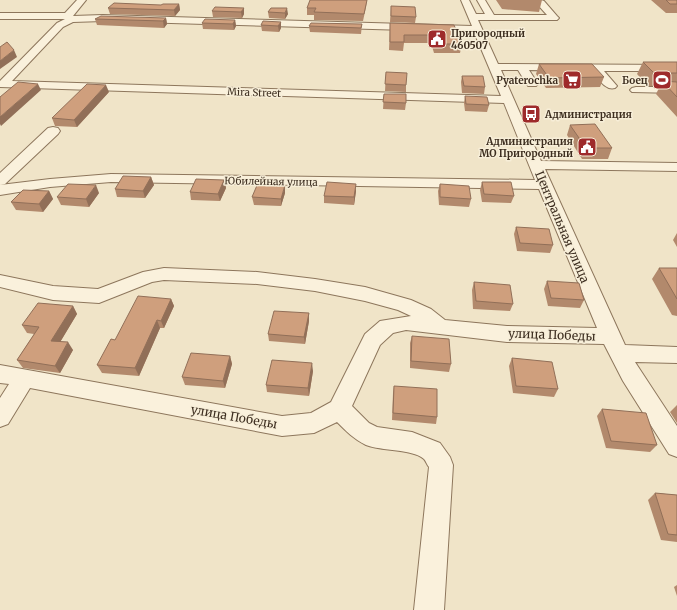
<svg xmlns="http://www.w3.org/2000/svg" width="677" height="610" font-family="Merriweather,serif">
<style>
.lines{fill:none;stroke-linecap:round;stroke-linejoin:round}
.minor-casing{stroke:#8d765c;stroke-width:2}
.minor{fill:#faf1dc;fill-rule:evenodd}
.wall{fill:#b2896c}
.shaded-wall{fill:#916f58}
.building{fill:#cf9f7d;stroke:#916f58}
.labels{text-anchor:middle;stroke-width:3;stroke-linejoin:round;paint-order:stroke}
.far-poi-label{font-size:10px;font-weight:bold;fill:#3d2e20;stroke:#f7eed8;text-anchor:end}
.far-street-label{font-size:10px;fill:#3d2e20;stroke:#f7eed8}
.street-label{font-size:12px;fill:#3d2e20;stroke:#f7eed8}
</style>
<rect width="100%" height="100%" fill="#f0e4c8"/>
<g class="lines">
<g class="minor-casing">
<path id="minor" d="M77,0H86L73,16L103,15L472,26L461,0H469L476,14H485L477,0H485L494,15H547L538,5L518,4L516,0H541L544,1L557,16L559,18L557,20H478L498,64L677,65V71H604L617,86L615,88C605,91 598,78 592,71L529,70L538,84L536,86H528L518,70H501L541,161L677,163V171L545,169L625,345L677,347V363L635,362L677,426V457L669,454L623,381L604,344L507,342L406,330L393,333L380,345L352,406L369,423L377,427L412,432L440,443L450,457L453,465L444,610H414L429,467C427,465 426,461 424,459C413,449 381,451 366,445C354,439 346,431 337,422L314,433L282,436L30,388L8,424L0,427V398L9,384L0,383V365L282,416L311,413L331,402L365,334L380,321L411,316L398,310L365,301L315,291L257,284L164,280L152,282L99,303L53,300L0,287V275L53,286L98,289L143,272L164,268L257,272L315,279L365,287L411,300L431,309L445,320L507,326L597,328L539,189L111,182L50,187L0,195V185L50,179L111,174L535,180L504,103L0,87V81L57,23L65,19H0V13H65ZM103,21L474,32L501,96L12,81L63,27L73,22Z
M636,87H677V93L632,92L630,90L632,88Z
M53,127L58,128L60,131L58,134L5,184L0,185V173L48,128Z"/>
</g>
<use href="#minor" class="minor"/>
</g>
<path class="wall" d="M367,0L366,7L363,21L314,20V15H307V8Z
M496,0H542L539,12L502,9Z
M651,0H677V13H666Z
M179,4L180,10L175,16L110,14L108,8Z
M391,6L416,17L415,23L390,22Z
M244,8V14L242,18L213,17L212,11Z
M271,8L288,14L285,19L269,18L268,12Z
M166,18L167,24L164,28L97,25L95,19Z
M235,20L236,26L234,30L203,29L202,23Z
M281,22V28L279,32L262,31L261,25Z
M390,23L454,25L462,44L460,53H434L431,43H404L403,51L389,50Z
M362,24L361,34L310,32L309,26Z
M643,62H677V117L656,94L660,86H648L637,74Z
M539,64L604,77L600,87L546,88L536,74Z
M386,72L406,85V92L385,91Z
M462,76L485,87L484,94L462,93L461,82Z
M109,92L77,127L55,126L52,118Z
M384,94L406,103L405,110L383,109Z
M465,96L489,105L487,112L465,111L464,103Z
M570,125L612,148L608,159H582L567,135Z
M151,177L154,185L145,198L117,197L115,189Z
M224,180L226,188L220,201L191,200L190,192Z
M482,182L514,196L511,203L482,202L480,190Z
M440,184L471,199L469,207L439,205L438,191Z
M49,191L53,199L43,212L16,210L11,202Z
M356,191L354,205L324,203V196Z
M99,193L89,207L61,205L57,197Z
M285,193L281,206L254,205L252,197Z
M516,227L553,245L550,253L517,251L514,234Z
M677,233V247L673,240Z
M659,268H677V316L672,315L652,279Z
M547,281L584,300L580,308L548,306L544,289Z
M474,282L513,304L510,311L473,309L472,290Z
M171,299L174,306L164,328H160L139,376L102,373L97,365L115,340Z
M73,306L77,314L60,342L73,350L60,373L23,368L17,360L34,334L27,333L22,325Z
M309,313V321L305,344L269,341L268,334Z
M412,336L451,364L449,372L410,368V343Z
M230,356L232,364L225,388L185,385L182,377Z
M512,358L558,389L554,397L513,393L509,366Z
M313,371L309,396L267,392L266,385Z
M394,386L437,417L436,424L392,420L393,393Z
M677,405V423L670,412Z
M602,409L657,445L650,452L606,448L597,416Z
M655,493L677,495V542L661,540L648,500Z
M677,585V596L674,587Z"/>
<path class="shaded-wall" d="M179,4L180,10L175,16L174,10Z
M244,8V14L242,18L241,12Z
M287,8L288,14L285,19V13Z
M166,18L167,24L164,28L163,21Z
M235,20L236,26L234,30L233,24Z
M281,22V28L279,32L278,26Z
M14,50L17,57L0,69V61Z
M38,84L41,90L1,126L0,124V117Z
M106,85L109,92L77,127L74,120Z
M151,177L154,185L145,198L143,191Z
M224,180L226,188L220,201L218,194Z
M356,184V191L354,205V197Z
M96,185L99,193L89,207L86,199Z
M285,185V193L281,206V199Z
M49,191L53,199L43,212L39,204Z
M171,299L174,306L164,328L161,321Z
M73,306L77,314L56,349L51,341Z
M309,313V321L305,344L304,337Z
M157,320L160,328L139,376L135,368Z
M68,342L73,350L60,373L55,366Z
M230,356L232,364L225,388L223,381Z
M312,363L313,371L309,396L308,388Z"/>
<path class="building" d="M310,0H367L364,14L314,12L316,8H307Z
M666,0H677V4H670Z
M114,3L161,5L163,4H179L174,10L108,8Z
M391,6L415,7L416,17L391,16Z
M215,7L244,8L241,12L212,11Z
M271,8H287L285,13L268,12Z
M101,16L166,18L163,21L95,19Z
M205,19L235,20L233,24L202,23Z
M263,21L281,22L278,26L261,25Z
M311,23L362,24L361,28L309,26Z
M390,23L454,25L462,44H435L432,35H404V42H390Z
M7,42L14,50L0,61V47Z
M643,62H677V73H654Z
M539,64H592L604,77L549,78Z
M386,72L407,73L406,85L385,84Z
M462,76H483L485,87L464,86Z
M662,81L677,82V97Z
M18,82L38,84L0,117V97Z
M87,84L106,85L74,120L52,118Z
M384,94H406V103L383,102Z
M465,96L487,97L489,105L466,104Z
M595,124L612,148H586L570,125Z
M123,176L151,177L143,191L115,189Z
M196,179L224,180L218,194L190,192Z
M327,182L356,184L354,197L324,196Z
M482,182H511L514,196L484,194Z
M258,183L285,185L281,199L252,197Z
M68,184L96,185L86,199L57,197Z
M440,184L469,186L471,199L440,197Z
M23,190L49,191L39,204L11,202Z
M516,227L549,229L553,245L520,243Z
M659,268H677V299Z
M547,281L579,283L584,300L551,298Z
M474,282L510,285L513,304L476,301Z
M138,296L171,299L161,321L157,320L135,368L97,365L111,339L115,340Z
M38,303L73,306L51,341L68,342L55,366L17,360L39,327L22,325Z
M274,311L309,313L304,337L268,334Z
M412,336L449,339L451,364L411,361Z
M191,353L230,356L223,381L182,377Z
M512,358L552,362L558,389L516,386Z
M272,360L312,363L308,388L266,385Z
M394,386L437,389V417L393,413Z
M602,409L646,413L657,445L611,441Z
M655,493L677,495V535L668,534Z"/>
<defs>
<g id="civic-square" transform="scale(1)"><rect x="-9" y="-9" width="18" height="18" rx="4" fill="#9e2a2b" stroke="#f7eed8"/><path d="M-.6-6.5H3V-4.5H.6V-3L4-1V1h2V6H-6V1h2V-1L-.6-3ZM-1.2 2.5V6h2.4V2.5Z" fill="#fff"/></g>
<g id="supermarket-square" transform="scale(1)"><rect x="-9" y="-9" width="18" height="18" rx="4" fill="#9e2a2b" stroke="#f7eed8"/><path d="M-6-5.5h2.5l.6 2H6L4.5 2H-2.5L-4.4-4H-6ZM-1.5 3.2a1.3 1.3 0 1 0 .1 0ZM3 3.2a1.3 1.3 0 1 0 .1 0Z" fill="#fff"/></g>
<g id="stadium-square" transform="scale(1)"><rect x="-9" y="-9" width="18" height="18" rx="4" fill="#9e2a2b" stroke="#f7eed8"/><path d="M0-5a6.5 5 0 1 0 0 10a6.5 5 0 1 0 0-10ZM-3.5-1.8h7v3.6h-7Z" fill="#fff"/></g>
<g id="bus-square" transform="scale(1)"><rect x="-9" y="-9" width="18" height="18" rx="4" fill="#9e2a2b" stroke="#f7eed8"/><path d="M-5-6H5V4H4V6H2V4H-2V6H-4V4H-5ZM-3.5-4V0h7V-4ZM-3.5 1.2v1.5H-2V1.2ZM2 1.2v1.5H3.5V1.2Z" fill="#fff"/></g>
</defs>
<g fill-rule="evenodd">
<use href="#civic-square" x="437" y="39"/>
<use href="#supermarket-square" x="572" y="80"/>
<use href="#stadium-square" x="662" y="80"/>
<use href="#bus-square" x="531" y="114"/>
<use href="#civic-square" x="587" y="147"/>
</g>
<g class="labels">
<g class="far-poi-label">
<text x="451" y="37" text-anchor="start">Пригородный<tspan x="451" dy="12">460507</tspan></text>
<text x="558" y="84">Pyaterochka</text>
<text x="648" y="84">Боец</text>
<text x="545" y="118" text-anchor="start">Администрация</text>
<text x="573" y="145">Администрация<tspan x="573" dy="12">МО Пригородный</tspan></text>
</g>
<g class="far-street-label">
<text transform="translate(254 92) rotate(2)" y="4">Mira Street</text>
<text transform="translate(271 181) rotate(1)" y="4">Юбилейная улица</text>
</g>
<g class="street-label">
<text transform="translate(562 227) rotate(67)" y="4">Центральная улица</text>
<text transform="translate(552 335) rotate(2)" y="4">улица Победы</text>
<text transform="translate(234 417) rotate(10)" y="4">улица Победы</text>
</g>
</g>
</svg>
